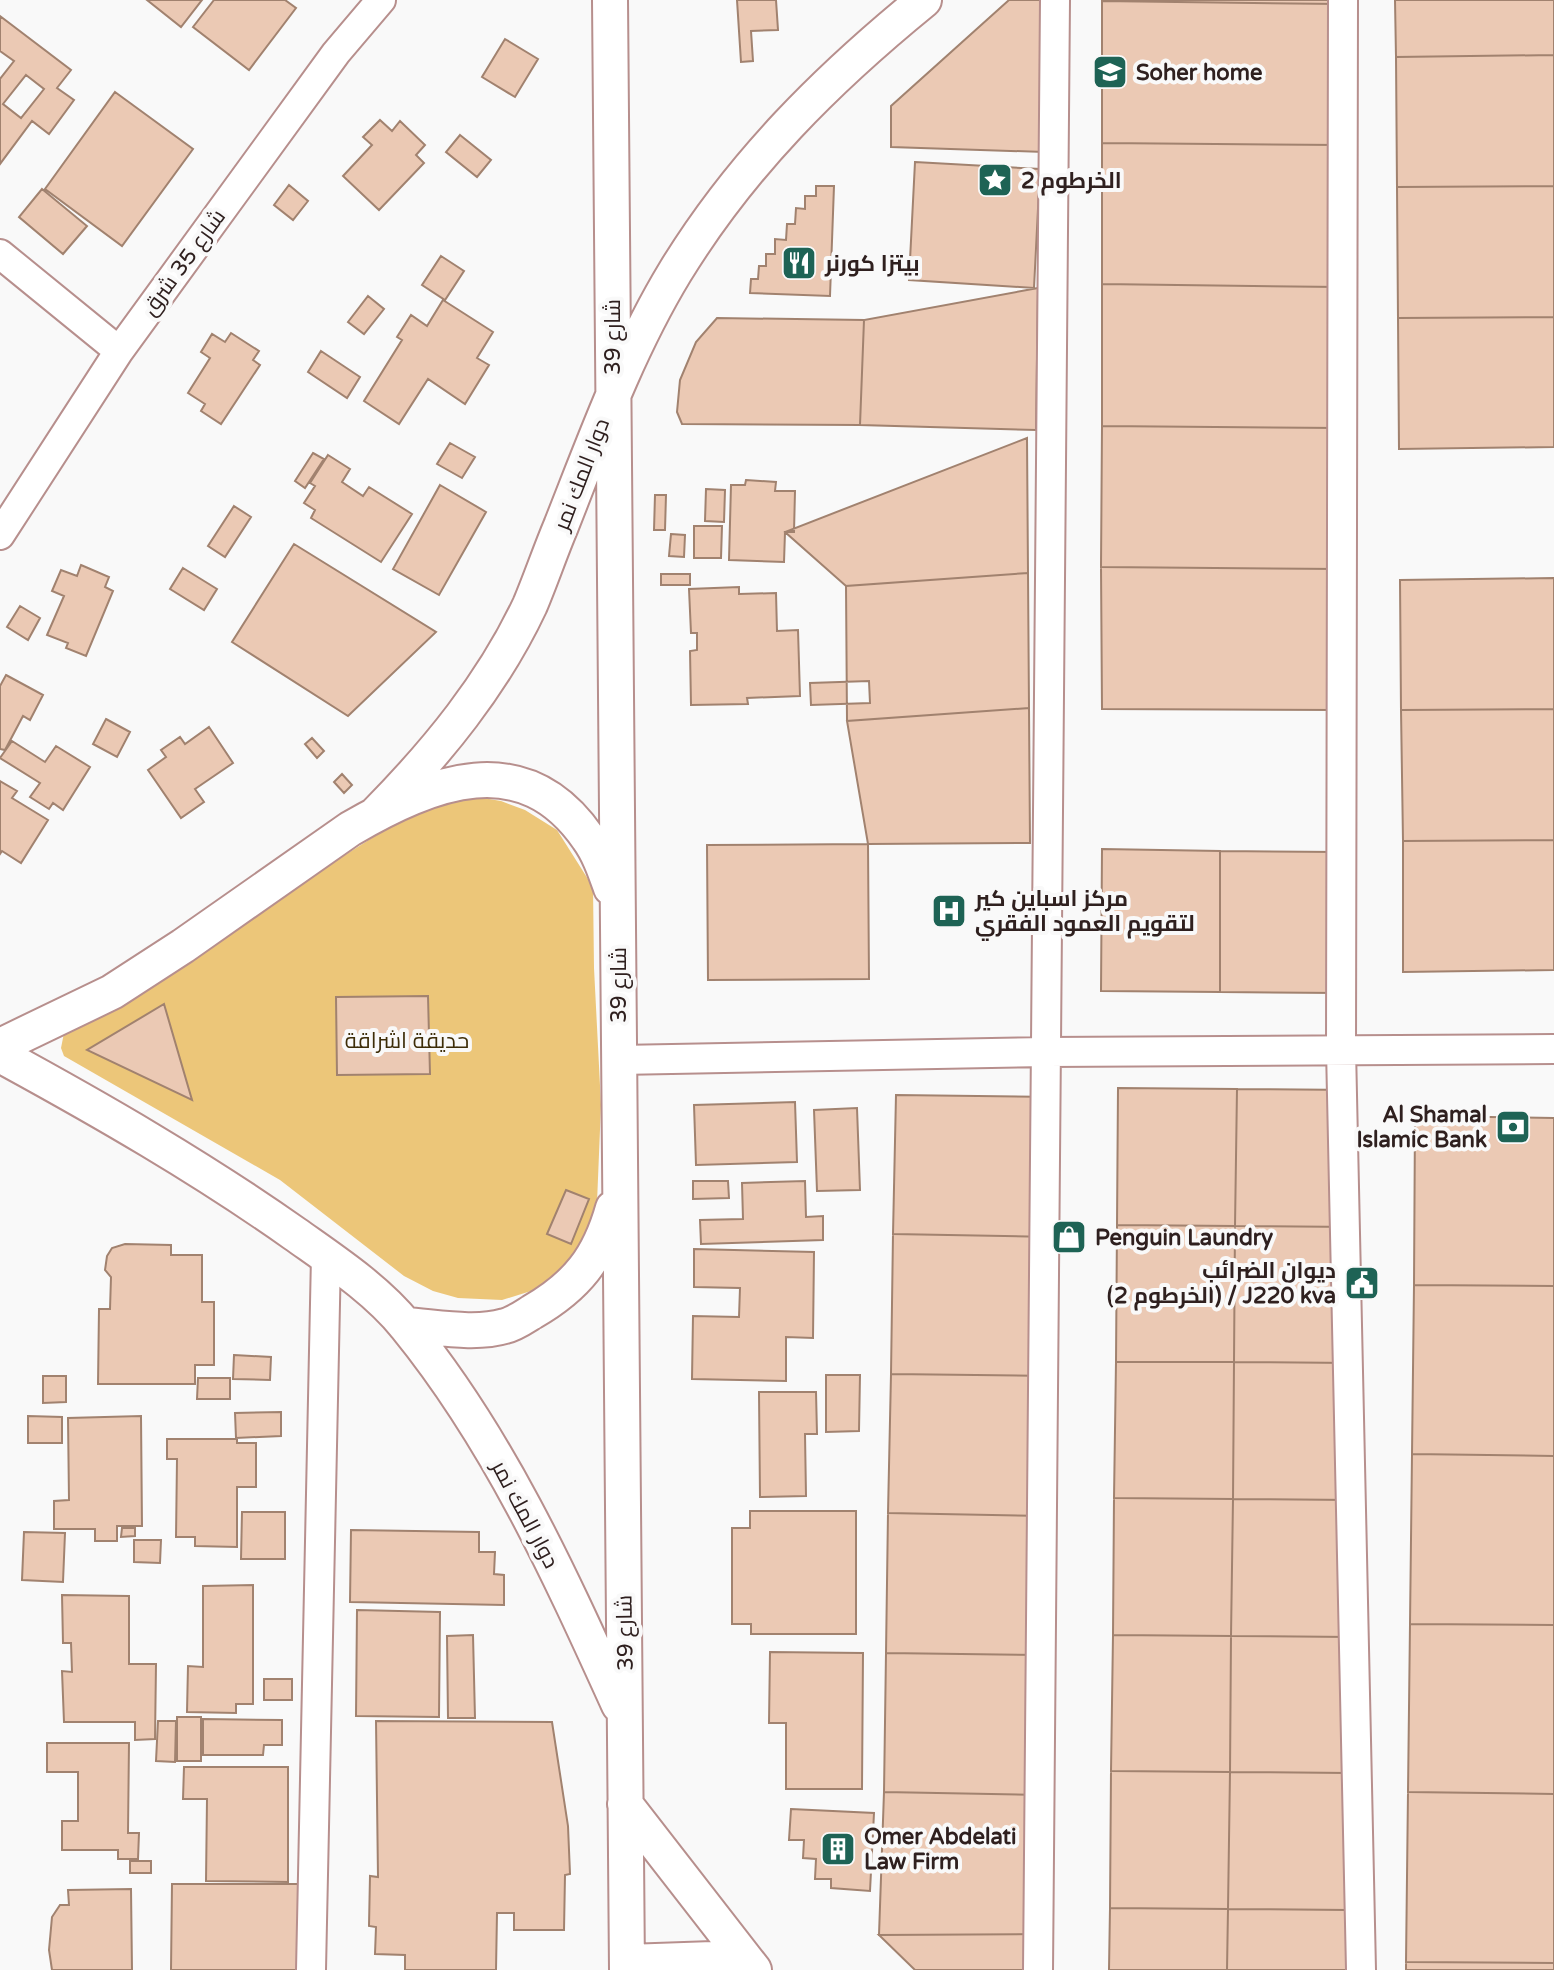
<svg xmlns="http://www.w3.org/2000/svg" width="1554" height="1970" font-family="'Varela Round',Cairo,sans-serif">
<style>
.green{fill:#ecc679}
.building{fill:#ebc9b4;stroke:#a1826f;stroke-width:2;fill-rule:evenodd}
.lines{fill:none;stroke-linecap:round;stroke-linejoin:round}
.minor-casing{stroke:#b78f8d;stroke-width:32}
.tertiary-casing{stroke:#b78f8d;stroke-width:38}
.minor{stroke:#fff;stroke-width:28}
.tertiary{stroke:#fff;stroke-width:34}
.labels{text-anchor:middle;stroke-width:8;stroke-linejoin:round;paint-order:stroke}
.poi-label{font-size:22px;font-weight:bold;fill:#2f201f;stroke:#f9f9f9;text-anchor:start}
.street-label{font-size:22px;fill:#2f201f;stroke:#f9f9f9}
.park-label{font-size:22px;fill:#3d2d08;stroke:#f9f9f9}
</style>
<rect width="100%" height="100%" fill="#f9f9f9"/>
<path class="green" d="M477,797L501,801L525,810L557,830L593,887L594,968L601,1105L596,1227L563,1275L531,1291L502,1300L458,1298L433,1291L404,1276L280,1180L64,1056L61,1048L64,1033L405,817L434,804Z"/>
<path class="building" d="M147,0H202L181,27Z
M214,0H285L296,8L249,70L193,27Z
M737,0H776L778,30L751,31L753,61L741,62Z
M1009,0H1046L1044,152L891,147V106Z
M1102,0H1339V4L1102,1Z
M1395,0H1554V55L1396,57Z
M1102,1L1339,4V145L1102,143Z
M0,16L71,70L57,88L74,100L49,134L32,121L0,164V79L14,61L0,51ZM26,75L44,89L21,118L3,104Z
M505,39L538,59L515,97L482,77Z
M1554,55V186L1397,187L1396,57Z
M115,92L193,149L122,246L45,189Z
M380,120L392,131L400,121L425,145L416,155L424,163L379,210L343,176L372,145L363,137Z
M460,135L491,160L477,177L446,152Z
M1102,143L1339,145V287L1102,284Z
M915,162L1040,169L1034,288L909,280Z
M289,185L308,201L293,220L274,205Z
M816,186H834L830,296L750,293L751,279H758L759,266H766V254H775V239L786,240L787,224H795L796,208L805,209V196H816Z
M1554,186V317L1398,318L1397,187Z
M42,189L87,226L63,254L19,217Z
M441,256L464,271L445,300L422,285Z
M1102,284L1339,287V428L1102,426Z
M1038,288L1036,430L860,425L864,320Z
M368,296L384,309L364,334L348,322Z
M443,300L493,332L477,358L489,365L465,404L428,379L399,424L364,401L402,340L397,337L411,315L427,326Z
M1554,317V447L1399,449L1398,318Z
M717,318L864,320L860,425L682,424L677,412L680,380L696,342Z
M231,333L259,351L253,360L260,365L221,424L201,411L205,404L188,393L210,358L201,352L212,334L225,342Z
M321,351L360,377L347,398L308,372Z
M1102,426L1339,428V569L1101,567Z
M1027,438L1028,573L846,586L785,532Z
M450,443L475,457L462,478L437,464Z
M313,453L324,459L305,488L295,481Z
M328,455L350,469L342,482L363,496L369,487L412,514L381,562L311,518L315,510L304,503L315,486L310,483Z
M746,480L776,482L775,491H795L794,532H785L784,562L729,560L731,485H745Z
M440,485L486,512L439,595L393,569Z
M706,489L725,490L724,522L705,521Z
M655,495H666L665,530H654Z
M234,506L251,517L225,557L208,546Z
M694,526H722L721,558H694Z
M671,534L685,535L684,557L669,556Z
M294,544L436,632L348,716L232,642Z
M81,565L109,577L105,587L113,591L86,656L66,648L68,643L47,635L64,596L52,591L61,570L77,576Z
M1101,567L1339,569V710L1102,709Z
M183,568L217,589L204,610L170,589Z
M1028,573L1029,708L847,721L846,586Z
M661,574H690V585H661Z
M1554,578V709L1401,710L1400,580Z
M739,587V594L776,593L777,631L798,630L800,696L747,698L748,704L691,705L690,651L697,650V633H691L689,589Z
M20,606L40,618L28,640L7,627Z
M6,675L43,695L30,720L23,716L5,750L0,749V686Z
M869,681L870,703L811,705L810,683Z
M1029,708L1030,843L868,844L847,721Z
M1554,709V840L1403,841L1401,710Z
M106,719L130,732L117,757L93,744Z
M209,727L233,763L195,789L204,802L181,818L148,770L166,757L161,750L180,737L185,744Z
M312,738L324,751L317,758L305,744Z
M12,741L45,762L56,746L90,767L63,810L53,803L49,809L30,797L40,783L0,758Z
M342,774L352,785L344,793L334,782Z
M0,781L17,791L12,798L48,820L21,863L2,851L0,854Z
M1554,840V970L1403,972V841Z
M868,844L869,979L708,980L707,845Z
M1102,849L1220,851V992L1101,991Z
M1220,851L1339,852V993L1220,992Z
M428,996L430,1074L337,1075L336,997Z
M164,1004L192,1100L87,1050Z
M1118,1088L1237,1089L1235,1226L1117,1225Z
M1237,1089L1355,1090L1354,1227L1235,1226Z
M896,1095L1054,1097L1051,1237L893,1234Z
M795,1102L797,1162L696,1165L694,1105Z
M857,1108L860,1190L817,1191L814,1110Z
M1415,1116L1554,1118V1286L1414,1285Z
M693,1181H728L729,1198L693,1199Z
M805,1181L806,1217L823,1216V1240L701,1244L700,1220L743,1219L742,1183Z
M566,1190L589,1199L571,1244L547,1234Z
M1117,1225L1235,1226L1234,1362H1116Z
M1235,1226L1354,1227L1352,1363L1234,1362Z
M893,1234L1051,1237L1049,1376L891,1374Z
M125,1244L171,1245V1255H202V1302H214V1365H195V1384H98L99,1309H110L111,1277L105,1270L107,1256L112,1248Z
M694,1249L814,1252L813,1338L786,1337V1381L692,1379L693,1316L739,1317L740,1288L694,1287Z
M1414,1285L1554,1286V1456L1412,1454Z
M234,1355L271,1357L270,1380L233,1379Z
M1116,1362H1234L1233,1499L1114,1498Z
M1234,1362L1352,1363L1351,1500L1233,1499Z
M891,1374L1049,1376L1046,1516L888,1513Z
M826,1375H860L859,1431L826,1432Z
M43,1376H66V1402L43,1403Z
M198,1378H230V1399H197Z
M759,1392H816L817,1434H805L806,1496L760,1497Z
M281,1412V1436L236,1438L235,1413Z
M28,1416L62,1417V1443H28Z
M141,1416L142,1526H117V1541H95V1529H54V1501L69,1500L68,1418Z
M167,1439H237V1443H256V1487H237V1547L195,1546V1537H176L177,1459H167Z
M1412,1454L1554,1456V1625L1410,1624Z
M1114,1498L1233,1499L1231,1636L1113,1635Z
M1233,1499L1351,1500L1350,1637L1231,1636Z
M750,1511H856V1634H751V1624H732V1528H750Z
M242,1512H285V1559H241Z
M888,1513L1046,1516L1044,1655L886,1653Z
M122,1528H135V1536L121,1537Z
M351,1530L479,1532V1552H495L494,1574L504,1575V1605L350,1602Z
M24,1532L65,1533L63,1582L22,1580Z
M134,1540H161L160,1563L134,1562Z
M253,1585V1704H236V1713L187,1712L188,1666L203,1667V1586Z
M62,1595L129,1596V1664H156L155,1739L135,1740V1722H64L62,1671L72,1672L71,1643H63Z
M357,1610L440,1612L439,1717L356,1716Z
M1410,1624L1554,1625V1794L1408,1792Z
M473,1635L475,1718H448L447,1636Z
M1113,1635L1231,1636L1230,1772L1111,1771Z
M1231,1636L1350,1637L1348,1773L1230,1772Z
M770,1652L863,1653L862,1789H786V1723H769Z
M886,1653L1044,1655L1042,1795L884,1792Z
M264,1679H292V1700H264Z
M177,1717H201V1761H177Z
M203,1719L282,1720V1745H264L263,1755H203Z
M158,1721H176L175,1762L156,1761Z
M376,1721L552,1722L568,1826L570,1874L565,1875L564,1930H514V1913H497L496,1970H405V1955L375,1954L376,1927L369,1926L370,1876L378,1877Z
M47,1743H129L128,1833H139L138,1859H118V1850H62V1821H78V1772H47Z
M184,1767H288V1882L206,1881L207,1799H183Z
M1111,1771L1230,1772L1228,1909L1110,1908Z
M1230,1772L1348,1773L1347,1910L1228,1909Z
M884,1792L1042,1795L1039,1934L879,1935Z
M1408,1792L1554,1794V1963L1406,1962Z
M791,1809L874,1813L870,1891L831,1888V1879H815L816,1859L803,1858L804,1840H789Z
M130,1861H151V1873H130Z
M172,1884H299V1970H171Z
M131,1889L132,1970H52L49,1950L52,1917L60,1905H69L68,1890Z
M1110,1908L1228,1909L1227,1970H1109Z
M1228,1909L1347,1910L1346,1970H1227Z
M1039,1934L1038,1970H915L879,1935Z
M1406,1962L1554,1963V1970H1406Z"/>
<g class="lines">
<g class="minor-casing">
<path id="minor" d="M1343,0L1341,1049L1361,1970
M0,254L119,351
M0,535L119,351L336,53L381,0
M619,1060L1047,1052L1554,1049
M311,1970L326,1256
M1038,1970L1055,0"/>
</g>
<g class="tertiary-casing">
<path id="tertiary" d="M610,0L627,1970
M376,814C437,752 493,684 530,605C541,579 550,552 561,526C595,440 627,351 675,272C741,164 827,79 924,0
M0,1046L112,992L183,946L350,829C431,782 523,744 588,838C599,853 605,871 611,888
M0,1055C101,1110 200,1167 295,1234C333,1261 376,1289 406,1326C499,1440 559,1573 619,1705
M405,1325C436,1327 475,1335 505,1326C514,1324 524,1317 532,1312C577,1286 599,1258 613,1208
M625,1804L754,1970
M627,1962L742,1958"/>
</g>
<use href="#minor" class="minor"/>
<use href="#tertiary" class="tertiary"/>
</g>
<defs>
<g id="school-square" transform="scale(1.8)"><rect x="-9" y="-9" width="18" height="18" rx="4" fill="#1e6355" stroke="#f9f9f9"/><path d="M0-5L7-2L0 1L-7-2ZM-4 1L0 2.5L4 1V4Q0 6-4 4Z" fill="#fff"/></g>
<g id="sight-square" transform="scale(1.8)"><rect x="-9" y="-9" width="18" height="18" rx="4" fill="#1e6355" stroke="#f9f9f9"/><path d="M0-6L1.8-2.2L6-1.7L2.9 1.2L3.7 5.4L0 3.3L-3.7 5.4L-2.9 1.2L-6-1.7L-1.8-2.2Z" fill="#fff"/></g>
<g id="restaurant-square" transform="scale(1.8)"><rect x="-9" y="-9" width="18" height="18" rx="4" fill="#1e6355" stroke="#f9f9f9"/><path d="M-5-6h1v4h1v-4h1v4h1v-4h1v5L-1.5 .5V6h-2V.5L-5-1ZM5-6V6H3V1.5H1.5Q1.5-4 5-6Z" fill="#fff"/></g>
<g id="hospital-square" transform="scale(1.8)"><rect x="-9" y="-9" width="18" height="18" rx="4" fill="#1e6355" stroke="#f9f9f9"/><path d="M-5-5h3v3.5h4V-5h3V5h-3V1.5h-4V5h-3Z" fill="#fff"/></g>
<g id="bank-square" transform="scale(1.8)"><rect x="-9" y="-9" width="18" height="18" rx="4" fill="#1e6355" stroke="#f9f9f9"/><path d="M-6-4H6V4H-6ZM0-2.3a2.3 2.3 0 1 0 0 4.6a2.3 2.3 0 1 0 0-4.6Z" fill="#fff"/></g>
<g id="shop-square" transform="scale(1.8)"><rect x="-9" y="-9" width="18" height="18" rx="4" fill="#1e6355" stroke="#f9f9f9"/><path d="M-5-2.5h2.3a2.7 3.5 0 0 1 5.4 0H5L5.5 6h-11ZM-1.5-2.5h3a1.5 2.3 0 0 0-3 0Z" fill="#fff"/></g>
<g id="civic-square" transform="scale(1.8)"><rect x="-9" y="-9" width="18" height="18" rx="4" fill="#1e6355" stroke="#f9f9f9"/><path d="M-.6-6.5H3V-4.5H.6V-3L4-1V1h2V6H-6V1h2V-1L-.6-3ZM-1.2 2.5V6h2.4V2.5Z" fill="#fff"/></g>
<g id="building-square" transform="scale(1.8)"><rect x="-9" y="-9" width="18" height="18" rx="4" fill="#1e6355" stroke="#f9f9f9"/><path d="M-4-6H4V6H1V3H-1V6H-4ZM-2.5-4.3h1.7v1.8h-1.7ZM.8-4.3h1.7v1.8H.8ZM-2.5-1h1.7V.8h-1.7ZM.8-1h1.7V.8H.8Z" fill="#fff"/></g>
</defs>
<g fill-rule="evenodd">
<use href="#school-square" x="1110" y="72"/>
<use href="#sight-square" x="995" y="180"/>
<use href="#restaurant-square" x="799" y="263"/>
<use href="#hospital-square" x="949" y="911"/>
<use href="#bank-square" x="1513" y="1127"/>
<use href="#shop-square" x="1069" y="1237"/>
<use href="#civic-square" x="1362" y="1283"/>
<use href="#building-square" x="838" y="1849"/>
</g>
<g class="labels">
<g class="poi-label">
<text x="1136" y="80">Soher home</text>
<text x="1021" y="188">الخرطوم 2</text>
<text x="825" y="271">بيتزا كورنر</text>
<text x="975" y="906">مركز اسباين كير<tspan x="975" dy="25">لتقويم العمود الفقري</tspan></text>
<text x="1487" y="1122" text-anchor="end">Al Shamal<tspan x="1487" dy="25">Islamic Bank</tspan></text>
<text x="1095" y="1245">Penguin Laundry</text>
<text x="1336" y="1278" text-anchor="end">ديوان الضرائب<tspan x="1336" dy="25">(الخرطوم 2) / J220 kva</tspan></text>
<text x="864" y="1844">Omer Abdelati<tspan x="864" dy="25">Law Firm</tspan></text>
</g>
<g class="street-label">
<text transform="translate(183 262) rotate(-54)" y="8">شارع 35 شرق</text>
<text transform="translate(612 337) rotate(-90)" y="8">شارع 39</text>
<text transform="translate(581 474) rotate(-69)" y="8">دوار المك نمر</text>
<text transform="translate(618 985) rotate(-90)" y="8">شارع 39</text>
<text transform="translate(526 1514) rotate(62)" y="8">دوار المك نمر</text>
<text transform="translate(624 1633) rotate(-91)" y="8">شارع 39</text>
</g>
<g class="park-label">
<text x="407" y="1048">حديقة اشراقة</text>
</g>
</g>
</svg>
